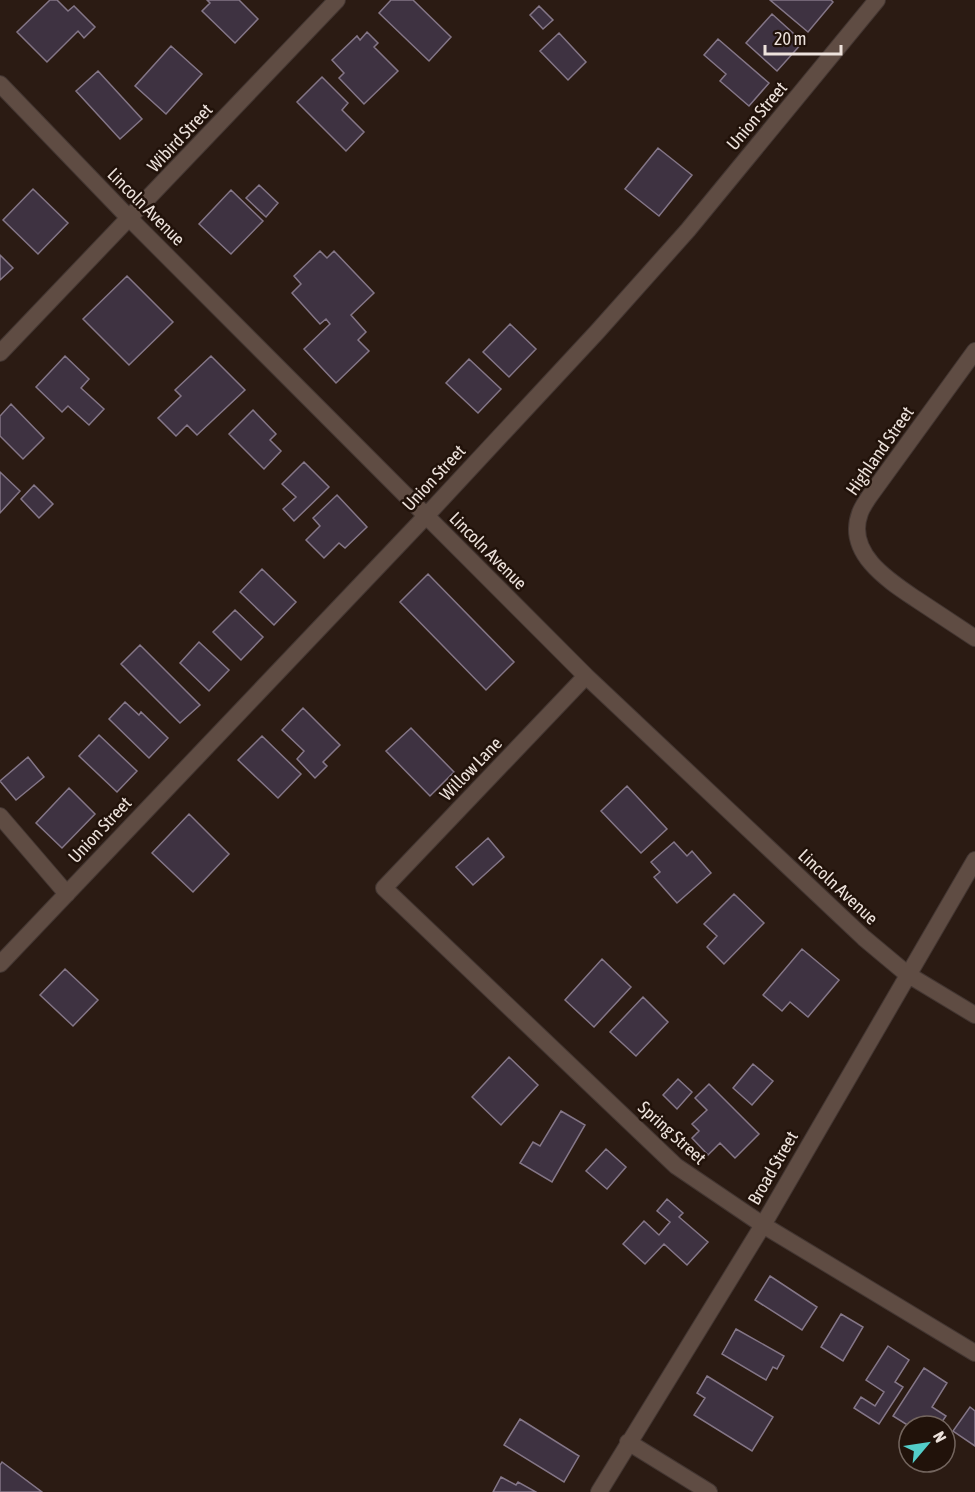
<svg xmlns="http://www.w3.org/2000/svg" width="975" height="1492" font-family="'Asap Condensed',sans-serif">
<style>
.building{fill:#3e3241;stroke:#847687;stroke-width:1.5}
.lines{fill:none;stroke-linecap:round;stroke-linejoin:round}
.minor-casing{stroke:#433632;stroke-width:18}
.minor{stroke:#5f4c43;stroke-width:16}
.labels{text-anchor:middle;stroke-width:5;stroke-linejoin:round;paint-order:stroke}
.street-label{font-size:18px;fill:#ede2dc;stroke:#21120a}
</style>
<rect width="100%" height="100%" fill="#2b1b13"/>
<path class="building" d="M50,0H57L68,11L74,6L95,27L84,38L78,31L47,62L17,32Z
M207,0H239L258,19L235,43L202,11L210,3Z
M391,0H413L451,37L429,61L379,13Z
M770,0H831L833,2L808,32Z
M539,6L553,20L543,29L530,15Z
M772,14L803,42L777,71L746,43Z
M367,32L378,43L374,47L398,71L364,104L339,78L344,73L332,60L357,36L360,40Z
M559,33L586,62L568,80L540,51Z
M718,39L769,83L749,106L720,81L726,74L704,55Z
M171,46L202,74L166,114L135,86Z
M98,71L142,119L120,139L76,91Z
M322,77L348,103L342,110L364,132L346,151L297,102Z
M658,148L692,175L659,216L625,189Z
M259,185L278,203L266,217L246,198Z
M33,189L68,223L38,254L3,220Z
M231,190L263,221L231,254L199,224Z
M320,251L327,258L334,251L374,293L351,315L366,332L358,340L369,351L336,383L304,349L330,324L326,319L320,324L292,293L301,284L294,276Z
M0,255L13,268L0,280Z
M127,276L173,322L129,365L83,319Z
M510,324L536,349L509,377L483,352Z
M65,356L89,379L81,388L104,409L89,425L68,406L62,412L36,387Z
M211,356L245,390L197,435L187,425L176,436L158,418L181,396L175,390Z
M469,359L501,389L478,413L446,383Z
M11,404L44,438L23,459L0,436V416Z
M253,410L276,434L270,440L281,451L264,469L229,434Z
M304,462L329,487L294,521L283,509L296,497L282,484Z
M0,472L20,491L0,513Z
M34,485L53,504L39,518L21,499Z
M337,495L367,527L345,548L339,543L324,558L306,540L320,526L313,518Z
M262,569L296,602L274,625L240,592Z
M428,574L514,662L486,690L400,602Z
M235,610L263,637L241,660L213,632Z
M199,642L229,670L209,691L180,663Z
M140,645L200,705L180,723L121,664Z
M125,702L139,715L141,712L168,738L149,758L109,719Z
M303,708L340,745L323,762L327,766L315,778L297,759L304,751L282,730Z
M411,728L454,772L430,796L386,751Z
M99,735L137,771L117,792L79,756Z
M262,736L301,774L278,798L238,760Z
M28,757L44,777L16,800L0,781Z
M627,786L667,829L641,853L601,811Z
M69,788L95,814L62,848L36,823Z
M189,814L229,854L193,892L152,853Z
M488,838L504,857L473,885L456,867Z
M674,842L687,856L692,851L711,873L677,903L654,877L660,872L651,862Z
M734,894L764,923L724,964L707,947L717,936L704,924Z
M802,949L839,980L808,1017L790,1002L782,1011L763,995Z
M602,959L631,987L594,1027L565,1000Z
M65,969L98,1000L73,1026L40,995Z
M643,997L668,1022L636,1056L610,1032Z
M509,1057L538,1085L501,1125L472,1097Z
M753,1064L773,1081L752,1105L733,1088Z
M678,1079L692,1092L677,1109L663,1095Z
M709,1084L759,1134L735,1158L720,1143L708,1155L692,1138L699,1131L692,1124L707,1110L695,1098Z
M561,1111L585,1125L552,1182L520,1163L533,1142L540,1146Z
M606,1149L626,1167L607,1189L586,1171Z
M667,1199L683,1213L679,1217L708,1242L687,1265L664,1244L645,1264L623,1244L644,1221L659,1235L670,1222L657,1211Z
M770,1276L817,1307L802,1330L755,1300Z
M841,1314L863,1327L843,1361L821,1347Z
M736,1329L784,1356L777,1369L773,1367L766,1380L722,1354Z
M888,1346L909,1360L895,1382L903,1387L879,1424L854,1408L861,1397L875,1406L884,1392L866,1380Z
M924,1368L947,1383L932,1407L946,1416L939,1426H909L893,1416Z
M707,1376L773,1417L752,1451L694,1415L705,1398L697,1393Z
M970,1407L975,1411V1446L953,1431Z
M520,1419L579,1456L564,1482L504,1445Z
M2,1462L42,1492H0V1465Z
M501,1477L516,1485L518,1482L536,1492H493Z"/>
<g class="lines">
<g class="minor-casing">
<path id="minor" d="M0,84L130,219L586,676L864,938L907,974L975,1015
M975,351L869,497C866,502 862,507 860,513C845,553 889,581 916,599C936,612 955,625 975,638
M0,353L337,0
M586,676L384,888L676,1166L763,1225L975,1353
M0,816L67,894
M0,964L426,516L597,332L688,230L877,0
M628,1442L709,1492
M599,1492L763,1225L975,860"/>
</g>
<use href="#minor" class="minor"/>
</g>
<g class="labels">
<g class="street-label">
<text transform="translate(757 116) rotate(-50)" y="6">Union Street</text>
<text transform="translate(180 138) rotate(-47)" y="6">Wibird Street</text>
<text transform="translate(146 207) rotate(45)" y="6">Lincoln Avenue</text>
<text transform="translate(880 451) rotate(-55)" y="6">Highland Street</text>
<text transform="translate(434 478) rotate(-47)" y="6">Union Street</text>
<text transform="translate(488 551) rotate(45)" y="6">Lincoln Avenue</text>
<text transform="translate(471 769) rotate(-46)" y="6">Willow Lane</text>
<text transform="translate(100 830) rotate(-47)" y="6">Union Street</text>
<text transform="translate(838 887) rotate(43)" y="6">Lincoln Avenue</text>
<text transform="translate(672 1133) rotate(42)" y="6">Spring Street</text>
<text transform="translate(773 1168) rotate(-60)" y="6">Broad Street</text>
</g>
</g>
<g transform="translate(927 1444) rotate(61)"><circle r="28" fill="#21120a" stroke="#73655e" stroke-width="1.5"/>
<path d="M0-4.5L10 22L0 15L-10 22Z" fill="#53cdc9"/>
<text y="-9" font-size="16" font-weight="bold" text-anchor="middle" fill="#ede2dc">N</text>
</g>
<path d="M765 45v9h76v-9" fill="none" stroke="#ede2dc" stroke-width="3"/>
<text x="774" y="45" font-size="18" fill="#ede2dc" stroke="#21120a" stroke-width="4.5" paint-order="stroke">20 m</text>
</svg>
